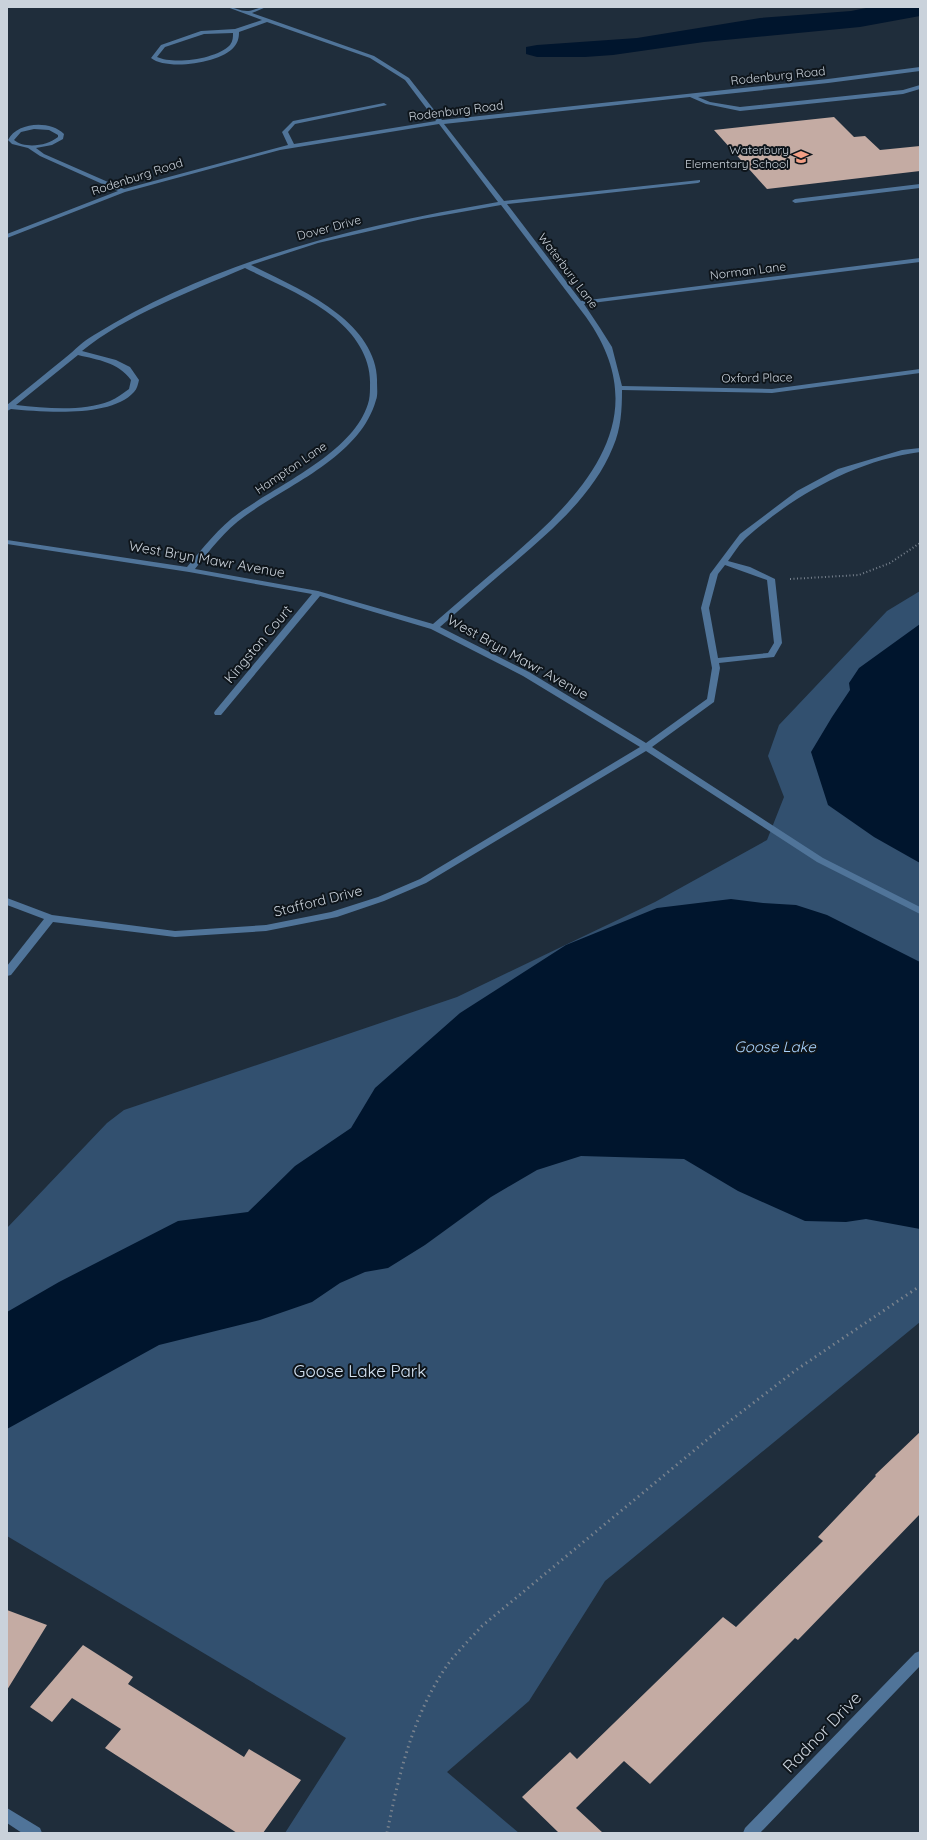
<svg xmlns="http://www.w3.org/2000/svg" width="927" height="1840" font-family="Quicksand,sans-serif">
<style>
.green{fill:#32506f}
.water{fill:#00152d}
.building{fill:#c4aba3}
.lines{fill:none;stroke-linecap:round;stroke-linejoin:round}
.path-far1{stroke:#78828e;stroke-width:2;stroke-dasharray:1 2.5;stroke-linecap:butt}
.path{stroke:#78828e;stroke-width:3;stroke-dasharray:1.5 4;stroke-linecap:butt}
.minor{fill:#507499;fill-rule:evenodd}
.labels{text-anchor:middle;stroke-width:4;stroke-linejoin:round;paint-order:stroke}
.far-street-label{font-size:12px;fill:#cad2db;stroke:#0e151b}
.far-poi-label{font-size:12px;fill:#cad2db;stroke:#0e151b;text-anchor:end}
.street-label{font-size:14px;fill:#cad2db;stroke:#0e151b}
.water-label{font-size:15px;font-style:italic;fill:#a8d2fd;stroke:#0e151b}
.near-park-label{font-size:17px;fill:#d6e4f3;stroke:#0e151b}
.near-street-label{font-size:17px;fill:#cad2db;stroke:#0e151b}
</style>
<rect width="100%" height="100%" fill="#1f2d3b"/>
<path class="green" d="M920,591V1322L605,1581L529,1701L447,1772L519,1833H285L346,1738L7,1536V1228L107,1123L124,1110L457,997L655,902L767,840L784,797L768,756L779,725L887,611Z"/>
<path class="water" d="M871,7H920V16L860,27L704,42L613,55L585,57H537L526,54V47L537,45L637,38L760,18L851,11Z
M920,624V863L874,837L828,805L811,752L832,717L850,690L849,683L859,668Z
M731,899L763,903L796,905L827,915L920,962V1229L866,1219L846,1222L805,1221L738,1191L684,1159L581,1156L537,1170L491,1197L425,1245L388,1268L365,1272L340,1283L312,1302L260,1320L159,1345L7,1429V1312L59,1282L178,1221L248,1212L295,1166L351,1128L375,1088L460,1013L566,945L657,908Z"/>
<path class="building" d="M834,117L854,137L865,136L880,150L920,146V171L767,189L714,130Z
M920,1432V1514L798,1640L795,1638L650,1784L624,1761L576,1808L603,1833H559L522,1797L570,1752L577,1759L723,1617L736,1627L823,1541L818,1537L876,1476L875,1475Z
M7,1610L47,1625L7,1690Z
M83,1645L133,1677L128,1684L244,1757L249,1749L301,1780L263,1833H237L105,1748L121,1729L72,1698L52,1722L30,1707Z"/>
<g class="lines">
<path class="path-far1" d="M790,579L859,575L890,563L920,543"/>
<path class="path" d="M387,1833C399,1773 414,1710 451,1660C461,1648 472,1637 482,1626L726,1424L796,1370L920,1286"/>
<path class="minor" d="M227,7C234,7 240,11 247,11C252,11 259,7 266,7L252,13L374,56L409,78L442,120L828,79L920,67V71L828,83L698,97L710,102L740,107L903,90L920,85V89L903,94L740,111L706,104L690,97L444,124L504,201L700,180V182L698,183L507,204L581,301L920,258V262L584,304L600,328L612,347L622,386L772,389L920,369V373L772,393L622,390C622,410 621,429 613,447C594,494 553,529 516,561C490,583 465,605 440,627L529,672L646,743L707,699L712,668L701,608L710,574L740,534L797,491L838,469L902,450L920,448V452C855,461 796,494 747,537C740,543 734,553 728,561L750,567L775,579L782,643L774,657L719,663L720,668L714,702L652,747L823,858L920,907V914L817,862L646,751L426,883L384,901L337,917L266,931L175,937L53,922L11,975L7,976V966L44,919L7,905V898L52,915L175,931L266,925L331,912L378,897L420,879L640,747L523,676L431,629L320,596L221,715H215L214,713L215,711L312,594L189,572L7,544V540L187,567C203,548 219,527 239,513C279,484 357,451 369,400C370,395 370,389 370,385C371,357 355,335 335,318C308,296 275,283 245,268C192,291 126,315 82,351L116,360L130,367L139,380C138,384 137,389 134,392C111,418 43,412 11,409L7,411V405C27,389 46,373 65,358C75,350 83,341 94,335C217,259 357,226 498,202L439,124L280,150L125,192L7,238V234L118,191L40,156L28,148L12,144L8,140C17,122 50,120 64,134L63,139L52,145L36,148L44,154L124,189L288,145L282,132L293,121L384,103L387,105L295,124L288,132L294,144L436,121L405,80L370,58L267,22L239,32C239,38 238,42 234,47C221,63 167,71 151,58L161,45L201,31L235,29L262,20ZM233,33C233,37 233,41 230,45C217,59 174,65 157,57L165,47L204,34ZM34,129L49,130L58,135V137C47,146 25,149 14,140L21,132ZM501,205L586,317C658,418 585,493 509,559C483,581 458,602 433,624L318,591L195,569C210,550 225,530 245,516C289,484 360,457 376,400C378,395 377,388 377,382C378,355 359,330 338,314C312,293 280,280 251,265L318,243L422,219ZM78,355C98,360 118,362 131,380L129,389C123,393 117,398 110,401C81,412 46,408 16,405ZM725,565L767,580L774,643L768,653L718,658L709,608L718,574Z
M920,184V188L795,203L792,201L795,199Z
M920,1651V1666L760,1833H743L745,1828L915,1653Z
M7,1808L40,1828L42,1833H22L7,1823Z"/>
</g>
<defs>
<g id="school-bare" transform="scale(1.2)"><path d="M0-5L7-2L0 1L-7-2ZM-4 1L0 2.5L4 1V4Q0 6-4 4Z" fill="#f39f85" stroke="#0e151b" stroke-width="2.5" paint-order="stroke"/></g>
</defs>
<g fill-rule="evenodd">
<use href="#school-bare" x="801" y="157"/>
</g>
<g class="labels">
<g class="far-street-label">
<text transform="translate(778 76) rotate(-6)" y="4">Rodenburg Road</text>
<text transform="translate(456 111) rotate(-7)" y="4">Rodenburg Road</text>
<text transform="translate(137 177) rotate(-18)" y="4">Rodenburg Road</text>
<text transform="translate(329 228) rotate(-15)" y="4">Dover Drive</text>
<text transform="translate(568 271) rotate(53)" y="4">Waterbury Lane</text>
<text transform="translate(748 271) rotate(-7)" y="4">Norman Lane</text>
<text transform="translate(757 378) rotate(-1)" y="4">Oxford Place</text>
<text transform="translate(291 468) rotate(-34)" y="4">Hampton Lane</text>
</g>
<g class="far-poi-label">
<text x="789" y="154">Waterbury<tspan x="789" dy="14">Elementary School</tspan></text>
</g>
<g class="street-label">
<text transform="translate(207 559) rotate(10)" y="5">West Bryn Mawr Avenue</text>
<text transform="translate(258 644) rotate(-50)" y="5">Kingston Court</text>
<text transform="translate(518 657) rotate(29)" y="5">West Bryn Mawr Avenue</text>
<text transform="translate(318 901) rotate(-14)" y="5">Stafford Drive</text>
</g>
<g class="water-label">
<text x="775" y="1052">Goose Lake</text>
</g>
<g class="near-park-label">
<text x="360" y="1377">Goose Lake Park</text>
</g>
<g class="near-street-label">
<text transform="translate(822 1732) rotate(-46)" y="6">Radnor Drive</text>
</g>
</g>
<rect width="927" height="1840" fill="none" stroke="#cad2db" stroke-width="16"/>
</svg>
